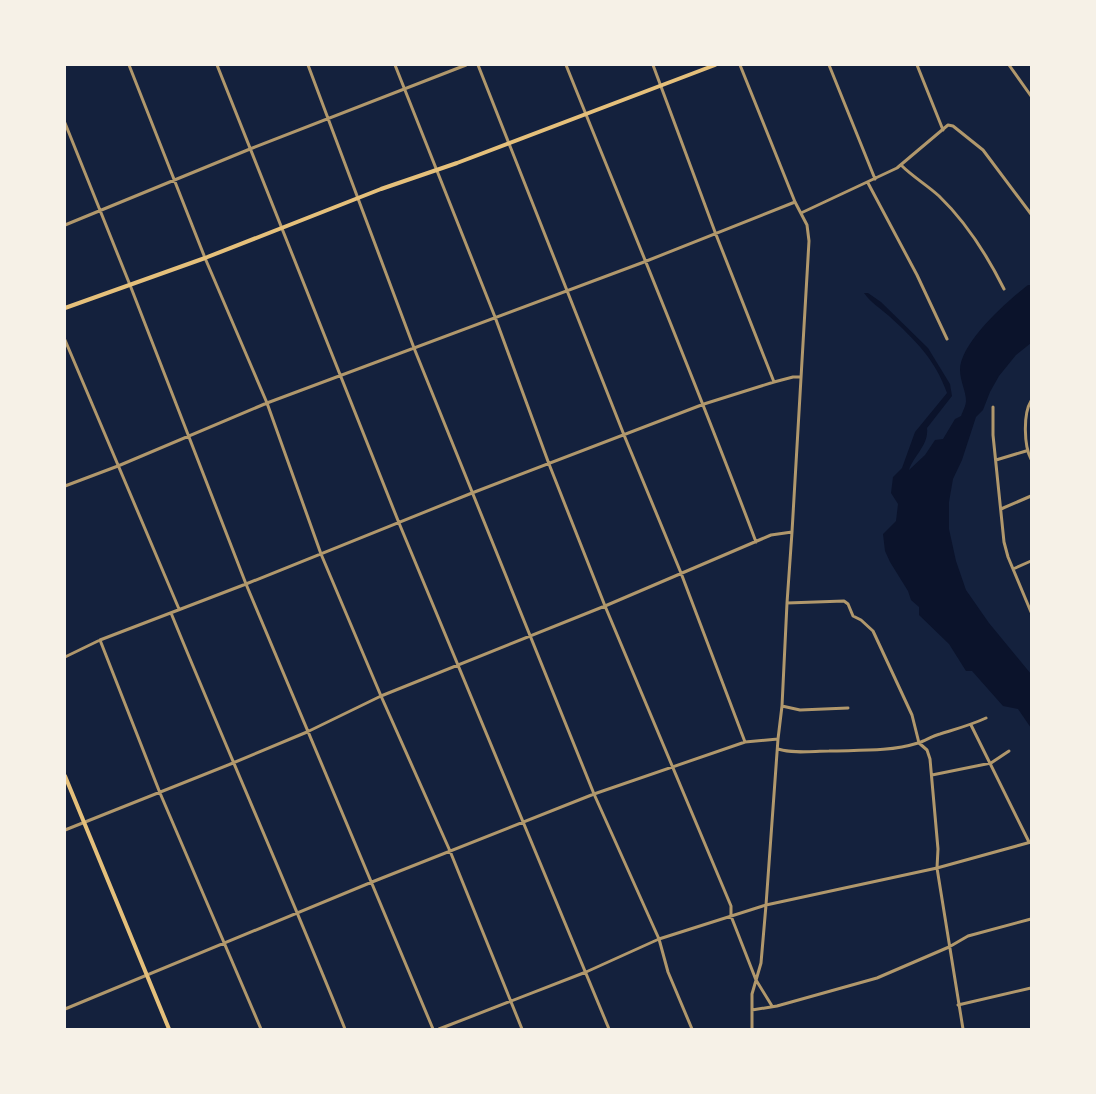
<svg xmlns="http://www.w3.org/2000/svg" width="1096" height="1094" font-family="Signika,sans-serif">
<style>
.water{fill:#0b132b}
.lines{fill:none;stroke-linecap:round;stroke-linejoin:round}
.minor{stroke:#b1986c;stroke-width:3}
.secondary{stroke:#e5c07b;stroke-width:4}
</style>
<rect width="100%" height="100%" fill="#14213d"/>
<path class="water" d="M1028,285H1031V343L1016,355L999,376L990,392L983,410L976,417L962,460L953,479L949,502V529L956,561L966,590L989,623L1031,674V728L1018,709L1003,706L972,671H966L949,644L919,615V607L911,600L908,591L890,562L885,551L883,534L896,521L898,504L891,493L893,477L902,468L915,432L947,393C935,359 915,340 889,316C880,308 871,303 864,293H868L881,302L928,348L950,384L952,396L927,428C929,445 914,455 909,470L925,455L935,440L943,439L955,419L961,416C963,411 966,405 966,401C966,391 960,381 960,370C960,343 1007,301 1028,285Z"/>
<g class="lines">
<path class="minor" d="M129,65L205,258L267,403L321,554L381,696L450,851L522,1029
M217,65L399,523L609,1029
M308,65L414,348L594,794L659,939L668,972L692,1029
M395,65L495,317L549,464L605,606L731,906V916L756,980L772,1006
M478,65L624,435L681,573L745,742
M566,65C630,224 696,382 756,542
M653,65L715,232L774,382
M740,65L795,202L807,225L809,241L792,532
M829,65L875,179
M917,65L943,130
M1009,65L1031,96
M65,123L130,285L246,584L433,1029
M901,165C913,177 927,185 939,196C966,222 987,255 1004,289
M868,183L917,275L947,339
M801,213L897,168L948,125L953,126L983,150L1031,214
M65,225L250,149L466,65
M65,340L179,609
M1031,401C1023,414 1024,446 1031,459
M993,407V435L1004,542L1008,557L1031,612
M996,460L1026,451
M65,486L118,466L267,403L644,262L795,202
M1001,509L1031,496
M1013,569L1031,561
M171,613C228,752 289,890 345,1029
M100,640L160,793L261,1029
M65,657L100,640L246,584L472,493L704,404L774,382L793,377H801
M782,706L787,603L844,601L848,604L853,616L861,620L873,631L912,715L919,743L927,750L930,759L938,849L937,868L963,1029
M971,725L1029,842
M778,749C794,754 813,751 829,751C859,750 889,752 918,743C925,741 932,736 940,734C956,729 971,725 986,718
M932,775L991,763L1009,751
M65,830L233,763L307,732L381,696L605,606L771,535L792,532L787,603
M958,1005L1031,988
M65,1009L372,882L594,794L745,742L778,739L782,706L800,710L848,708
M752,1010V994L761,963L766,905L937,868L1031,842
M439,1029L586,972L659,939L766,905L778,739
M752,1029V1010L777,1006L877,978L949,947L968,936L1031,919"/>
<path class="secondary" d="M65,308L205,258L381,189L457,163L715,65
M65,776L169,1029"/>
</g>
<rect width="1096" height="1094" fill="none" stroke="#f6f1e7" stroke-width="132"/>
</svg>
